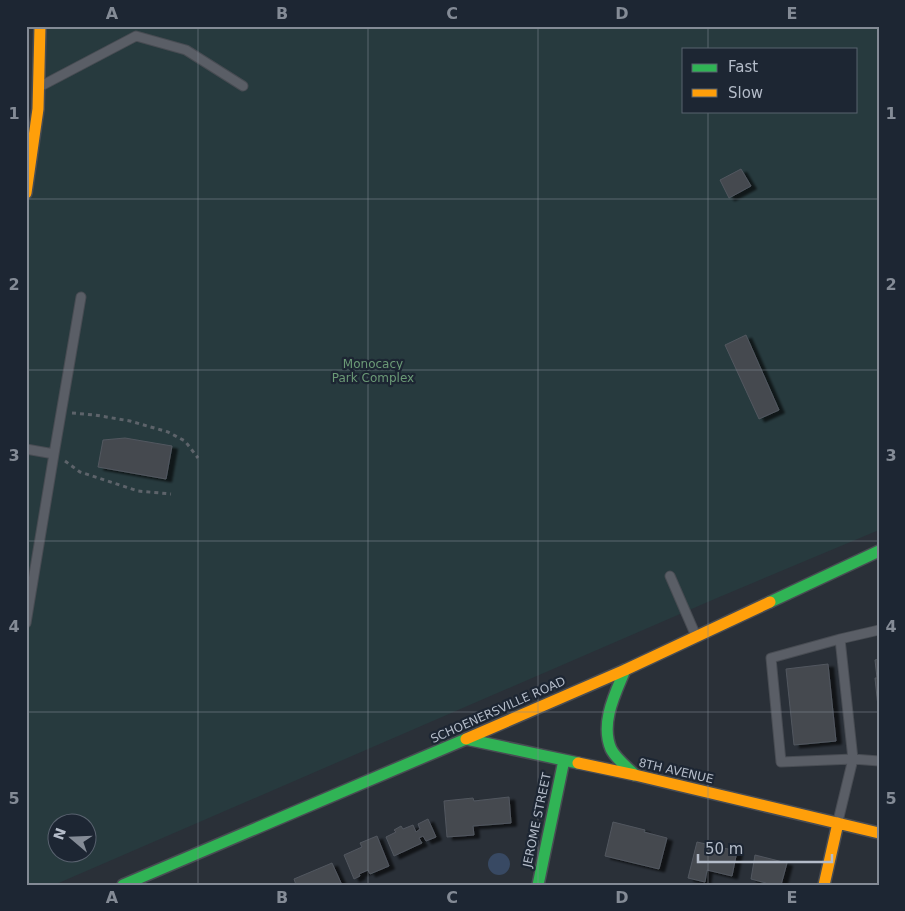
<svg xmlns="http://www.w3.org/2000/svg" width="905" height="911" font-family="'DejaVu Sans',sans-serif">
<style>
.green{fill:#273a3e;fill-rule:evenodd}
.water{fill:#384963}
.building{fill:#444950;stroke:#52575f;filter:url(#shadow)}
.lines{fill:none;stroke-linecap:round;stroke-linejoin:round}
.lane-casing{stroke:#484c53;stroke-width:11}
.fast-casing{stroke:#484c53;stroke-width:14}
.slow-casing{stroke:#484c53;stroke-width:14}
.path{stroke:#5d636a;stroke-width:3;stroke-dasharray:4 4;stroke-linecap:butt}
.lane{stroke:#5a5e66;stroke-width:9}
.fast{stroke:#30b455;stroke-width:11}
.slow{stroke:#ff9f0a;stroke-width:11}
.grid{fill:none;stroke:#848b96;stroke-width:1;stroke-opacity:0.55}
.labels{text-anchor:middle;stroke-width:4.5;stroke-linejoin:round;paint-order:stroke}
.park-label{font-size:12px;fill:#6b9a76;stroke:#1d2633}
.street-label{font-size:12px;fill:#b4bcc9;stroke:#1d2633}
.neatline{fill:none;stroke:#848b96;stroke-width:2}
.grid-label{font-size:16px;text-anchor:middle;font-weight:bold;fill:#848b96}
</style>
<defs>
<filter id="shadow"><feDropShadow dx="5.5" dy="3" stdDeviation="1" flood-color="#0009"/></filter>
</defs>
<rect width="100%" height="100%" fill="#2a3038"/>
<path class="green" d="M40,26H879V530L717,598L54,885H26V198ZM684,49H856V111H684ZM58,824H88V854H58Z"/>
<path class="water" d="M488 864a11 11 0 1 1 22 0a11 11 0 1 1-22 0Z"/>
<path class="building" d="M741,169L751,186L729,198L720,180Z
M746,335L779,410L759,419L725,345Z
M125,438L172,446L166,479L98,467L103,440Z
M879,659V716L875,678H877L875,660Z
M828,664L836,741L794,745L786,669Z
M509,797L511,823L473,826L474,835L447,837L444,801L473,798L474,801Z
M428,819L436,837L426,841L423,836L419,838L422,843L394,856L386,837L396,832L394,830L401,826L403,829L413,825L416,832L420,829L418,824Z
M613,822L645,830L644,832L667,838L659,869L605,856Z
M377,836L389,866L370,874L368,870L359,874L360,876L354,879L344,855L362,847L360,843Z
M697,842L737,851L732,876L707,870L705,882L688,878Z
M755,855L787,863L781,885H766V883L751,879Z
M332,863L342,885H296L294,879Z"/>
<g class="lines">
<g class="lane-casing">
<path id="lane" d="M41,86L136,36L186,50L243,86
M26,449L54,454L26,623
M54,454L81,297
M670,576L696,636
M840,639L771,658L781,762L853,759L879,761
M838,821L853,759L840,639L879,630"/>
</g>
<g class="fast-casing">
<path id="fast" d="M770,602L879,551
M625,670C615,694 600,723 611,749C616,759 627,767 635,775
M123,885L466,739L578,763
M538,885L564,760"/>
</g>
<g class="slow-casing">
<path id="slow" d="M26,193L38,109L40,26
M466,739L625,670L770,602
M578,763L635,775L879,833
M824,885L838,823"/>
</g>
<path class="path" d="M72,413L95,415L130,421L168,432L185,441L198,458
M65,461L80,472L138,491L171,494"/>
<use href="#lane" class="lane"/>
<use href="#fast" class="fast"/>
<use href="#slow" class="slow"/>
</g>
<path class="grid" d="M198,26V885M368,26V885M538,26V885M708,26V49M708,111V885M26,199H879M26,370H879M26,541H879M26,712H879"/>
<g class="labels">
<g class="park-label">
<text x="373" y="368">Monocacy<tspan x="373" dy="14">Park Complex</tspan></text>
</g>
<g class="street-label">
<text transform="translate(498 710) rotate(-24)" y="4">SCHOENERSVILLE ROAD</text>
<text transform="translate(676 771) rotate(13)" y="4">8TH AVENUE</text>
<text transform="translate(537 820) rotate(-78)" y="4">JEROME STREET</text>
</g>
</g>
<rect width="905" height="911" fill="none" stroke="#1d2633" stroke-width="55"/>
<rect x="682" y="48" width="175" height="65" fill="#1d2633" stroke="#59626f"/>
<rect x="692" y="64" width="25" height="8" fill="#30b455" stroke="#59626f"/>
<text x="728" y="72" font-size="15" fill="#b4bcc9">Fast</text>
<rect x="692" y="89" width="25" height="8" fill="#ff9f0a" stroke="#59626f"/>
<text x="728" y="98" font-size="15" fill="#b4bcc9">Slow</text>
<g transform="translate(72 838) rotate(289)"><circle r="24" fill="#1d2633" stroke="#59626f"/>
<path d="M0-4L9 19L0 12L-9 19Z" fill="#848b96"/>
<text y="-8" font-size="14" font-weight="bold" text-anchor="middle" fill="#b4bcc9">N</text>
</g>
<path d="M698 854v8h134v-8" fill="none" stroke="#b4bcc9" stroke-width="2.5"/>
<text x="705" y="854" font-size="15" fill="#b4bcc9" stroke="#1d2633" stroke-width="4" paint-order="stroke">50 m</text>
<rect x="28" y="28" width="850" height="856" class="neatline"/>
<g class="grid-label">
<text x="112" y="19">A</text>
<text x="282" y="19">B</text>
<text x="452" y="19">C</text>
<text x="622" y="19">D</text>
<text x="792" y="19">E</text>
<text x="14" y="119">1</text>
<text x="891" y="119">1</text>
<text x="14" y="290">2</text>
<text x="891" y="290">2</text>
<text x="14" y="461">3</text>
<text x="891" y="461">3</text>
<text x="14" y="632">4</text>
<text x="891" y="632">4</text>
<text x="14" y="804">5</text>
<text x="891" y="804">5</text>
<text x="112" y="903">A</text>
<text x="282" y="903">B</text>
<text x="452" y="903">C</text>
<text x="622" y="903">D</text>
<text x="792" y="903">E</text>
</g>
</svg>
